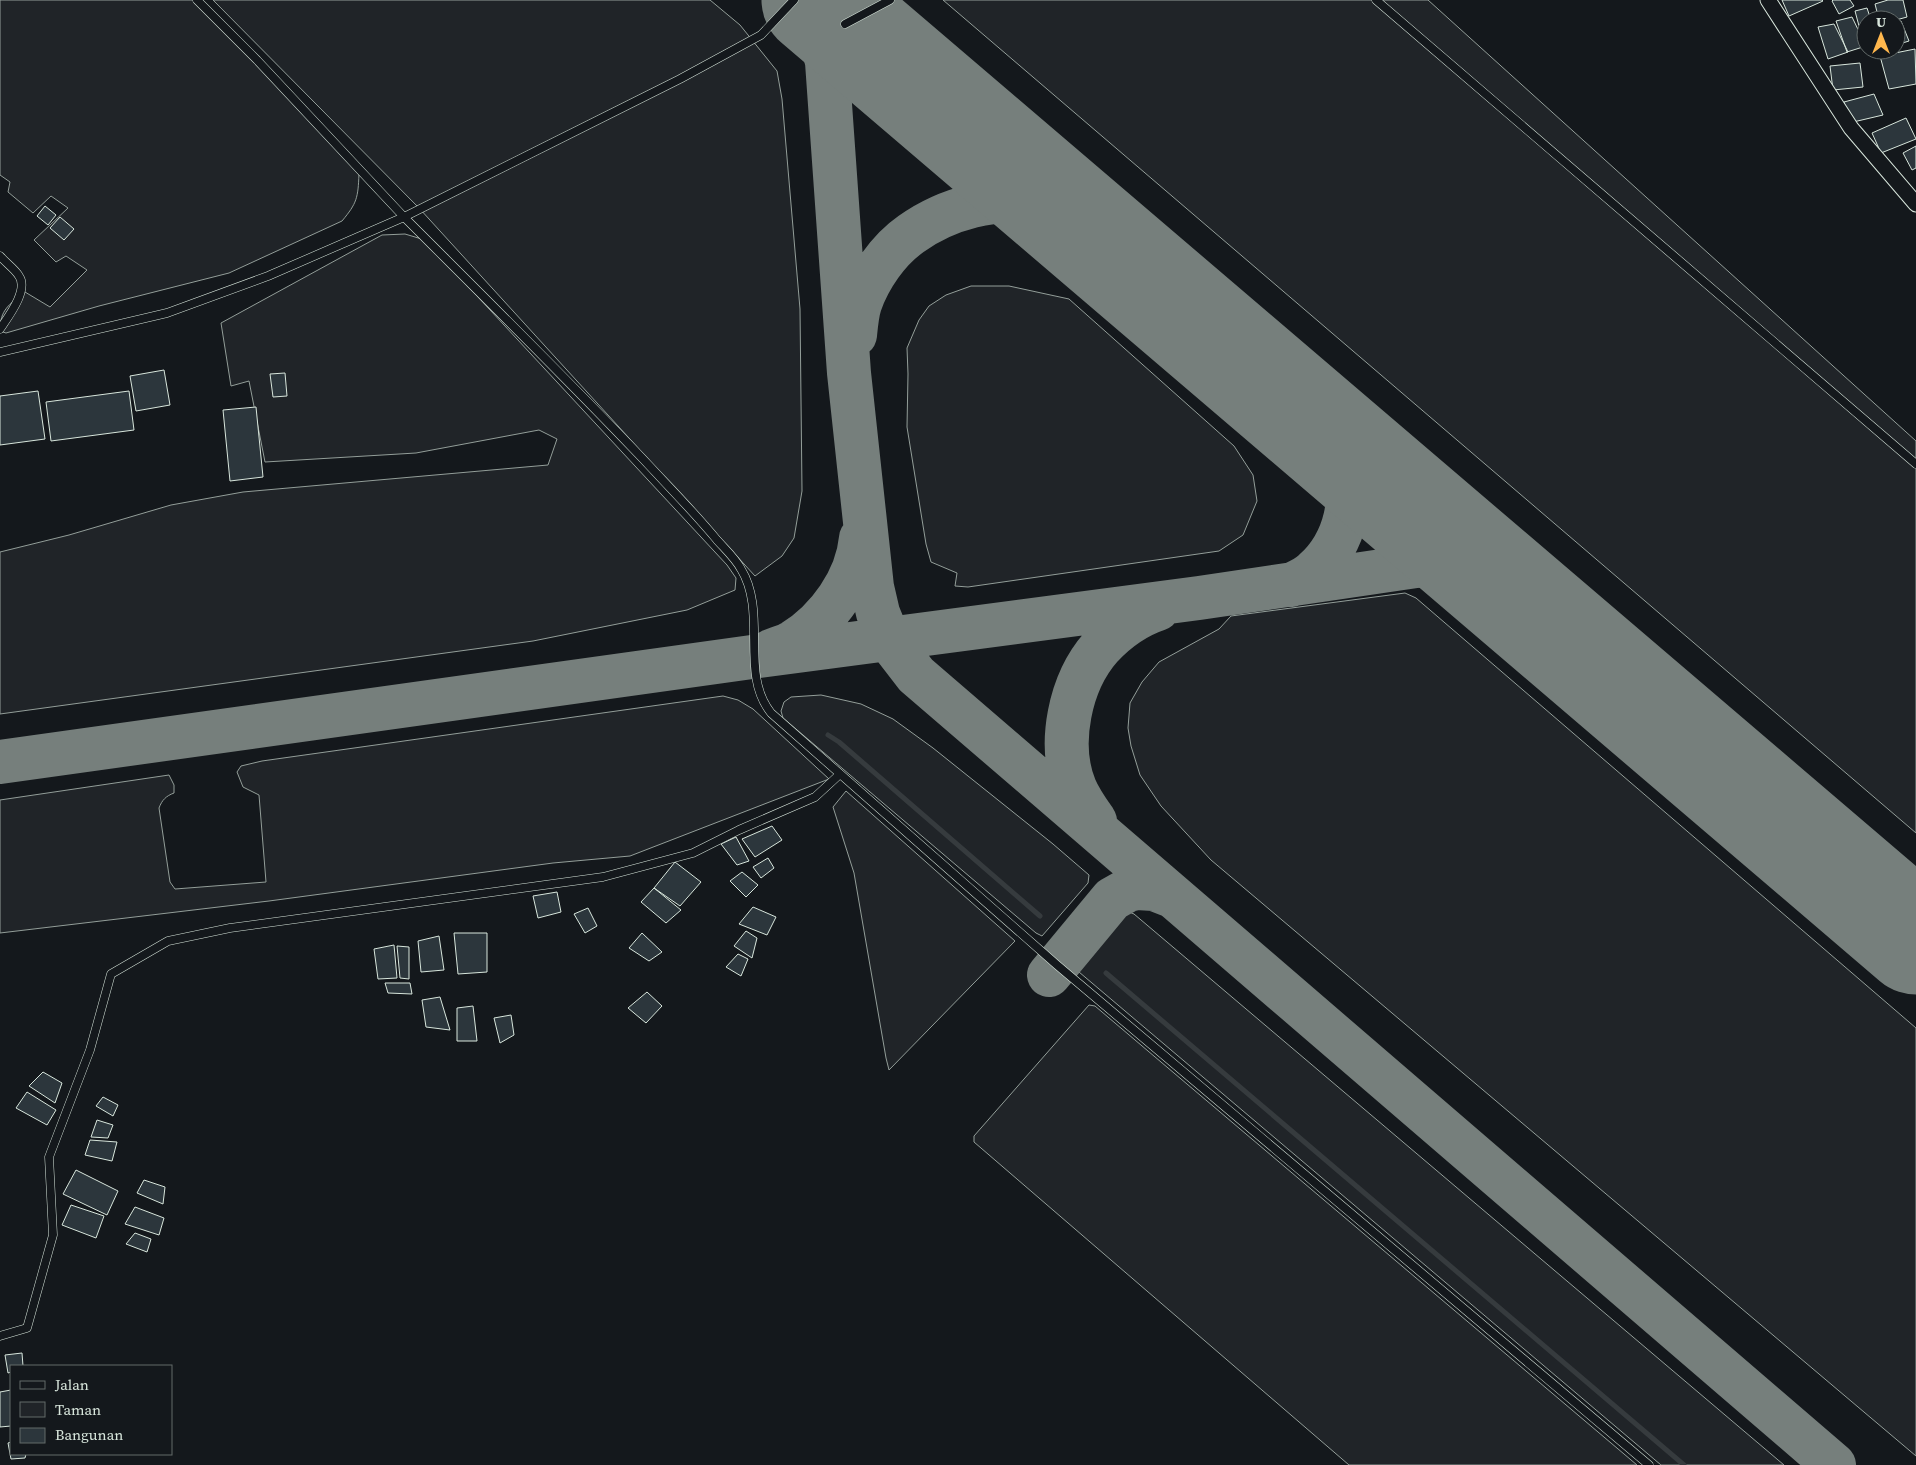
<svg xmlns="http://www.w3.org/2000/svg" width="1916" height="1465" font-family="'Source Serif 4',serif">
<style>
.green{fill:#202428;stroke:#939e99}
.lines{fill:none;stroke-linecap:round;stroke-linejoin:round}
.stream{stroke:#363b3e;stroke-width:5}
.taxiway{stroke:#767f7c;stroke-width:44}
.runway{stroke:#767f7c;stroke-width:111}
.building{fill:#2c363c;stroke:#d8e6dc}
.lane-casing{stroke:#d8e6dc;stroke-width:9}
.street-casing{stroke:#d8e6dc;stroke-width:17}
.lane{stroke:#14181c;stroke-width:8}
.street{stroke:#14181c;stroke-width:15}
</style>
<rect width="100%" height="100%" fill="#14181c"/>
<path class="green" d="M0,0H195L244,48L359,174C358,198 357,203 342,221L229,273L99,306L6,333L0,331C0,309 9,305 25,292L50,307L87,270L66,256L56,262L34,240L68,208L51,196L33,213L8,192L10,182L0,175Z
M213,0H710L740,25L777,71L782,99L800,309L802,491L794,538L782,556L755,576L419,208Z
M943,0H1428L1916,441V833Z
M405,234L425,240L727,565L736,578L735,590L687,610L533,641L0,714V552L69,535L171,505L243,492L548,465L557,439L539,430L416,453L265,462L249,381L231,386L221,323L382,235Z
M971,286H1009L1069,299L1234,446L1253,475L1257,501L1243,535L1219,551L968,587L955,586L957,573L931,562L926,544L907,427L908,374L907,348L919,320L929,306L946,295Z
M1405,593L1416,598L1916,1028V1456L1211,860L1161,806L1140,775L1131,746L1128,728L1130,703L1142,682L1159,662L1219,629L1231,616Z
M821,695L861,704L893,719L933,748L1053,844L1089,875L1088,883L1042,936L1036,933L783,718L781,711L784,702L791,697Z
M723,696L738,700L753,709L829,779L630,856L553,863L269,901L0,933V800L169,775L174,785V793C166,796 162,800 159,808L170,882L175,889L266,882L259,795L243,787L237,772L241,766L262,761Z
M846,791L1015,941L889,1070L886,1058L854,873L833,807Z
M1127,911L1134,914L1784,1465H1661L1079,972L1078,966L1080,959L1108,930L1118,915Z
M1089,1005L1095,1006L1148,1051L1637,1465H1349L974,1142V1136Z"/>
<g class="lines">
<path class="stream" d="M828,735L839,742L1040,916
M1106,973L1684,1465"/>
<path class="taxiway" d="M809,0L817,22L827,62L849,373L872,587L878,613L889,640L916,675L1834,1465
M855,335C856,325 857,313 860,304C869,278 888,250 911,234C946,209 997,194 1039,205C1053,209 1067,219 1080,225
M1291,585C1299,581 1308,577 1314,571C1349,540 1351,498 1349,454
M771,651C778,648 786,646 793,642C828,620 857,580 861,538
M0,762L759,656L1199,598L1416,566L1450,564L1473,569L1502,585
M1095,821C1088,811 1080,800 1075,788C1057,744 1070,682 1101,647C1116,631 1137,616 1158,609
M1049,975L1112,899L1128,890L1137,888L1154,889L1172,896"/>
<path class="runway" d="M817,0L1916,939"/>
</g>
<path class="building" d="M1782,0H1822L1823,1L1789,16Z
M1833,0H1850L1854,6L1839,14L1832,1Z
M1888,0H1903L1907,17L1896,20H1879L1875,4Z
M1867,8L1871,20H1866V24L1859,26L1855,11Z
M1852,17L1866,46L1847,52L1836,21Z
M1901,21L1909,41L1896,45V22Z
M1834,24L1848,52L1828,59L1818,27Z
M1915,49L1916,84L1889,89L1880,56Z
M1860,63L1863,87L1833,90L1830,66Z
M1874,94L1883,115L1849,123L1844,102Z
M1906,118L1916,139L1881,153L1872,133Z
M1916,146V168L1912,170L1903,153Z
M45,206L56,215L48,225L37,216Z
M60,217L74,229L64,240L50,228Z
M164,370L170,405L136,411L130,376Z
M285,373L287,396L273,397L270,374Z
M38,391L45,439L0,445V396Z
M129,391L134,430L51,441L46,402Z
M256,407L263,477L230,481L223,410Z
M772,826L782,840L755,857L742,839Z
M736,837L749,861L737,865L721,844Z
M768,858L774,868L761,878L753,867Z
M675,862L701,882L680,906L654,888Z
M742,872L758,885L746,897L730,881Z
M654,888L681,910L666,923L641,902Z
M557,892L561,912L538,918L533,896Z
M753,907L776,917L767,935L739,924Z
M588,908L597,926L585,933L574,914Z
M746,931L757,938L752,958L734,946Z
M454,933H487V972L458,974Z
M642,933L662,952L649,961L629,948Z
M439,936L444,970L421,972L418,941Z
M394,945L397,978L378,979L374,949Z
M397,946L409,947V979L400,978Z
M738,954L748,959L741,976L726,967Z
M385,983H410L412,994L388,993Z
M647,992L662,1006L646,1023L628,1008Z
M440,997L450,1030L426,1027L422,1000Z
M473,1006L477,1041H457V1008Z
M511,1015L514,1035L500,1043L494,1018Z
M43,1072L62,1083L55,1103L29,1086Z
M27,1092L56,1110L47,1125L16,1108Z
M103,1097L118,1105L113,1116L96,1106Z
M97,1120L113,1125L108,1138L91,1137Z
M90,1140L117,1142L112,1161L85,1155Z
M76,1170L118,1191L107,1215L63,1194Z
M144,1180L165,1187L163,1204L137,1193Z
M71,1205L104,1216L96,1238L62,1225Z
M135,1207L164,1218L159,1235L125,1224Z
M135,1233L151,1239L147,1252L126,1244Z
M22,1353L23,1366H11V1372L8,1373L5,1355Z
M11,1390V1426L0,1427V1392Z
M11,1442V1454H26L25,1458L11,1459L8,1443Z"/>
<g class="lines">
<g class="lane-casing">
<path id="lane" d="M794,0L761,35L680,79L404,217C484,297 565,377 643,459C668,486 694,512 717,540C725,549 735,558 741,569C768,613 739,673 771,713L1057,965L1649,1465
M1376,0L1916,464
M845,24L890,0
M0,256C6,263 15,269 19,276C29,290 8,317 0,329
M0,352L167,313L268,276L404,217L257,60L197,0
M0,1336L27,1328L53,1235L49,1157L90,1050L111,974L168,941L230,928L603,877L693,853L739,830L815,797L840,774"/>
</g>
<g class="street-casing">
<path id="street" d="M1768,0L1851,128L1916,204"/>
</g>
<use href="#lane" class="lane"/>
<use href="#street" class="street"/>
</g>
<rect x="10" y="1365" width="162" height="90" fill="#14181c" stroke="#626a69"/>
<rect x="20" y="1381" width="25" height="8" fill="#14181c" stroke="#626a69"/>
<text x="55" y="1390" font-size="15" fill="#d8e6dc">Jalan</text>
<rect x="20" y="1402" width="25" height="15" fill="#202428" stroke="#626a69"/>
<text x="55" y="1415" font-size="15" fill="#d8e6dc">Taman</text>
<rect x="20" y="1428" width="25" height="15" fill="#2c363c" stroke="#626a69"/>
<text x="55" y="1440" font-size="15" fill="#d8e6dc">Bangunan</text>
<g transform="translate(1881 35)"><circle r="24" fill="#14181c" stroke="#626a69"/>
<path d="M0-4L9 19L0 12L-9 19Z" fill="#ffb74d"/>
<text y="-8" font-size="14" font-weight="bold" text-anchor="middle" fill="#d8e6dc">U</text>
</g>
</svg>
